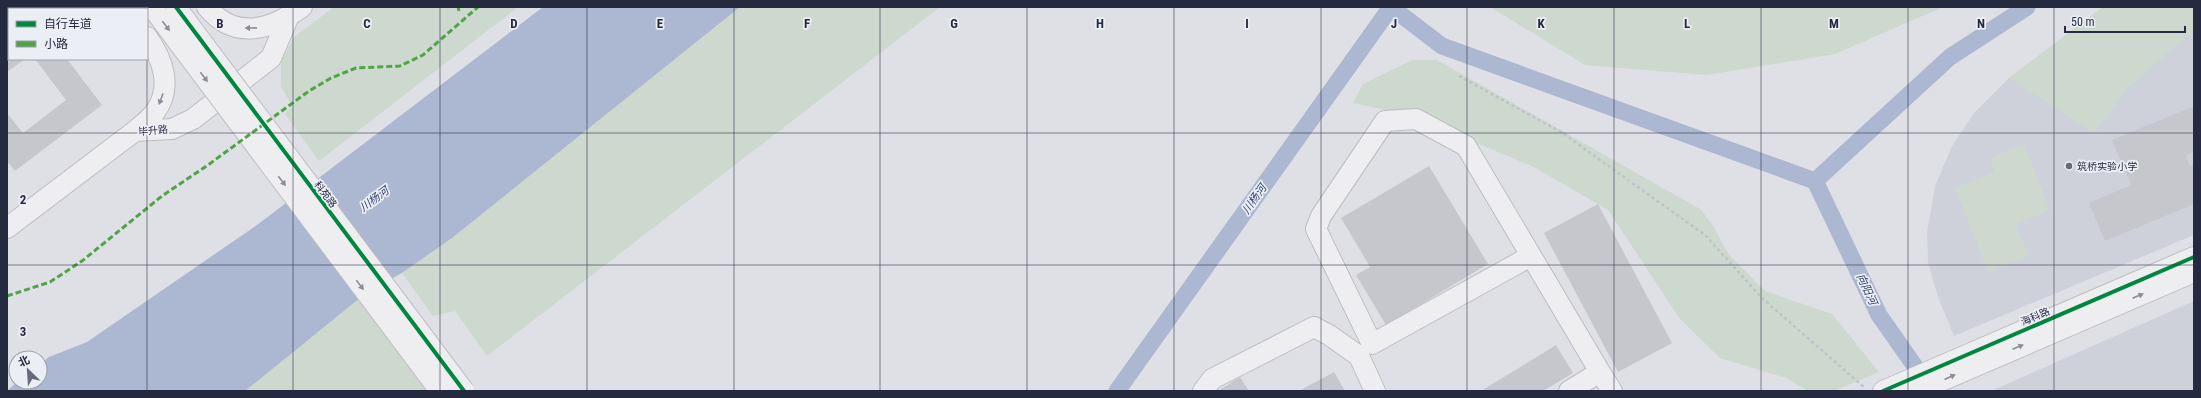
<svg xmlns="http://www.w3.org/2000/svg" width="2201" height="398" font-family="'Roboto Condensed','Noto Sans SC',sans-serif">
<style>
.built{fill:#cfd1da}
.green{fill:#cdd8cf}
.water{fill:#acb7d1}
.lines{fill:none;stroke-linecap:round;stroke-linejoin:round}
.canal{stroke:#acb7d1;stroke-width:17}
.building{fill:#c6c7cd}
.minor-casing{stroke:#bcbdc2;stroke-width:22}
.path{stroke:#c1c1c7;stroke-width:2.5;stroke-dasharray:3 3;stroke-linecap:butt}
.minor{stroke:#eeeef1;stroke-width:20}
.minor-bridge-casing{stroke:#bcbdc2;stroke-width:22;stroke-linecap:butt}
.minor-bridge{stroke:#eeeef1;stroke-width:20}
.quiet{stroke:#50a446;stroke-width:3;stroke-dasharray:6 3;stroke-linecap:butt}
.cycleway-casing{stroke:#eceef5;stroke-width:6}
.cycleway{stroke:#00873e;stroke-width:4}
.oneway{fill:#8a8c98}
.grid{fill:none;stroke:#262a3e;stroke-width:1;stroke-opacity:0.55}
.poi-dot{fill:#676a78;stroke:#eceef5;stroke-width:1.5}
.labels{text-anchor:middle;stroke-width:3.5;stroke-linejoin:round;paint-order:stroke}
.street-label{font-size:10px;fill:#262a3e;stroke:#eceef5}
.poi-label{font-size:10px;fill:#262a3e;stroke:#eceef5;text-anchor:start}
.water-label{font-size:11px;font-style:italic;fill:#2f4173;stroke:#eceef5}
.grid-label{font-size:13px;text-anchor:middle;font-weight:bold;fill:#262a3e;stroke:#eceef5;stroke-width:3.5;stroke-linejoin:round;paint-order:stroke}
</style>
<rect width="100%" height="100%" fill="#dfe0e5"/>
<path class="built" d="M2103,7H2194V235L1954,336L1938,297L1928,263L1927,233L1935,186L1952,146L1974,113L2009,78Z
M2194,301V391H1991Z"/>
<path class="green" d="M334,7H518L319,161L285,114L292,106L281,86V61L294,37Z
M740,7H940L487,356L455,311L433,316L402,273L452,238Z
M1490,7H1943L1835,54L1707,75L1585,65Z
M2103,7H2194V33L2183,39L2126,90L2094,133L2009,78Z
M1412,60H1437L1700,209L1712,224L1729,255L1765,291L1832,314L1879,372L1834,391H1808L1786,378L1720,358L1680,319L1608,210L1534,167L1410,115L1353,103L1363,84Z
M2024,144L2050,210L2015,224L2029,256L1988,272L1955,188L1995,172L1990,158Z
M366,293L435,391H242Z"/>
<path class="water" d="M543,7H740L452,238L402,273L366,293L245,391H7L17,382H40V364L49,357L87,342L257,225Z"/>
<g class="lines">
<path class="canal" d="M1391,7L1442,46L1815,181L1950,57L2027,7
M1815,181L1879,315L1928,385
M1117,391L1391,7"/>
</g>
<path class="building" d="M9,40V59H25L7,72V42Z
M35,59H67L102,105L15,171L7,161V113L23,133L66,100Z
M2194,106V152L2186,155L2190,166L2194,165V204L2105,241L2089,203L2131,185L2112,140Z
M1429,166L1488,264L1386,325L1356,275L1370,267L1341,218Z
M1598,204L1672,343L1618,372L1544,233Z
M1556,345L1573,373L1543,391H1481Z
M1334,372L1345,391H1299Z
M1240,377L1249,391H1218Z"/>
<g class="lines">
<g class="minor-casing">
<path id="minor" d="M124,7L126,9
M152,7L181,46
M176,7L196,34
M207,7C235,41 271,30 302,7
M135,131C142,125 150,119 155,112C173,88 163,59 147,37
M7,228L135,131L172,129L193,119L271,58L288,18
M1531,256L1372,344L1316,229L1321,216L1385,121L1416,119L1466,146L1600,372
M1203,391L1212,379L1314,327L1329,335L1359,356L1375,391
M1569,391L1600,372L1612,391
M1883,391L2194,257
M1918,391L2194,272"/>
</g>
<path class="path" d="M1459,76L1561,132L1705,235L1763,299L1865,388"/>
<use href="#minor" class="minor"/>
<g class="minor-bridge-casing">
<path id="minor-bridge" d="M196,34L464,391
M181,46L440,391"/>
</g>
<use href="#minor-bridge" class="minor-bridge"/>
<path class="quiet" d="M458,7L459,11
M7,296L50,282L82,261L162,196L208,165L309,91L331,78L356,68L400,66L423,55L478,7"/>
<g class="cycleway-casing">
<path id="cycleway" d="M176,7L464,391
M1883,391L2194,257"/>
</g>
<use href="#cycleway" class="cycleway"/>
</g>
<defs><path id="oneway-solid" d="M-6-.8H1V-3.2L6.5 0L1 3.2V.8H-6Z"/></defs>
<g class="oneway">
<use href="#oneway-solid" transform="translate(166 26) rotate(53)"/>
<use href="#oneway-solid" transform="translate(251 28) rotate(179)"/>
<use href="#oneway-solid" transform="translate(204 77) rotate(53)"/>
<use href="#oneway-solid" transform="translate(161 99) rotate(110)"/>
<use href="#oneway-solid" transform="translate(282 181) rotate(53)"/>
<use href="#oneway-solid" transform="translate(360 285) rotate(53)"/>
<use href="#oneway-solid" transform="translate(2138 296) rotate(-23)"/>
<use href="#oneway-solid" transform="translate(2018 347) rotate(-23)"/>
<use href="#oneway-solid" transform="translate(1950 377) rotate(-24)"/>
</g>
<path class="grid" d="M147,7V9M293,7V391M440,7V391M587,7V391M734,7V391M880,7V391M1027,7V391M1174,7V391M1321,7V391M1467,7V391M1614,7V391M1761,7V391M1908,7V391M2054,7V391M147,59V391M7,133H2194M7,265H2194"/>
<circle class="poi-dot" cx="2069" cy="166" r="4"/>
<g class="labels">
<g class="street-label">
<text transform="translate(153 130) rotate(-5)" y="4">毕升路</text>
<text transform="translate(326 194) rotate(53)" y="4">科苑路</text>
<text transform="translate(2035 316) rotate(-23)" y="4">海科路</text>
</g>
<g class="poi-label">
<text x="2077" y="170">筑桥实验小学</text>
</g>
<g class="water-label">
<text transform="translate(374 199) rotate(-37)" y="4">川杨河</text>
<text transform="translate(1254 199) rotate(-55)" y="4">川杨河</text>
<text transform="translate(1867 289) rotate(65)" y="4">向阳河</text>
</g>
</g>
<g class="grid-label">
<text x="220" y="28">B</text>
<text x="367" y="28">C</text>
<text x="514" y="28">D</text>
<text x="660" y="28">E</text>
<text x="807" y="28">F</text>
<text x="954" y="28">G</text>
<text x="1100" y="28">H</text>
<text x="1247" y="28">I</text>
<text x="1394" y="28">J</text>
<text x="1541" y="28">K</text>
<text x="1687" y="28">L</text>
<text x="1834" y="28">M</text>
<text x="1981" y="28">N</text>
<text x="23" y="204">2</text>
<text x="23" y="336">3</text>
</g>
<rect width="2201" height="398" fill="none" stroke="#262a3e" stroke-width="16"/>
<rect x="8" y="8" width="140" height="52" fill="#eceef5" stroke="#9da0ac"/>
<rect x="16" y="21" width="20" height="6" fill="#00873e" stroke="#9da0ac"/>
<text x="44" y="28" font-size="12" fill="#262a3e">自行车道</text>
<rect x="16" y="41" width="20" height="6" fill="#50a446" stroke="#9da0ac"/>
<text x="44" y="48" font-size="12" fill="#262a3e">小路</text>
<g transform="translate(28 370) rotate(335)"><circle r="19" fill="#eceef5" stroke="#9da0ac"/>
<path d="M0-3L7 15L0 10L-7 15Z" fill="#676a78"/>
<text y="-6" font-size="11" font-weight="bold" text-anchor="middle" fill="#262a3e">北</text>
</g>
<path d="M2065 26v6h120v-6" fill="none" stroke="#262a3e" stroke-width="2"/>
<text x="2071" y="26" font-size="12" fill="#262a3e" stroke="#eceef5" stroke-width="3" paint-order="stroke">50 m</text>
</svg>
